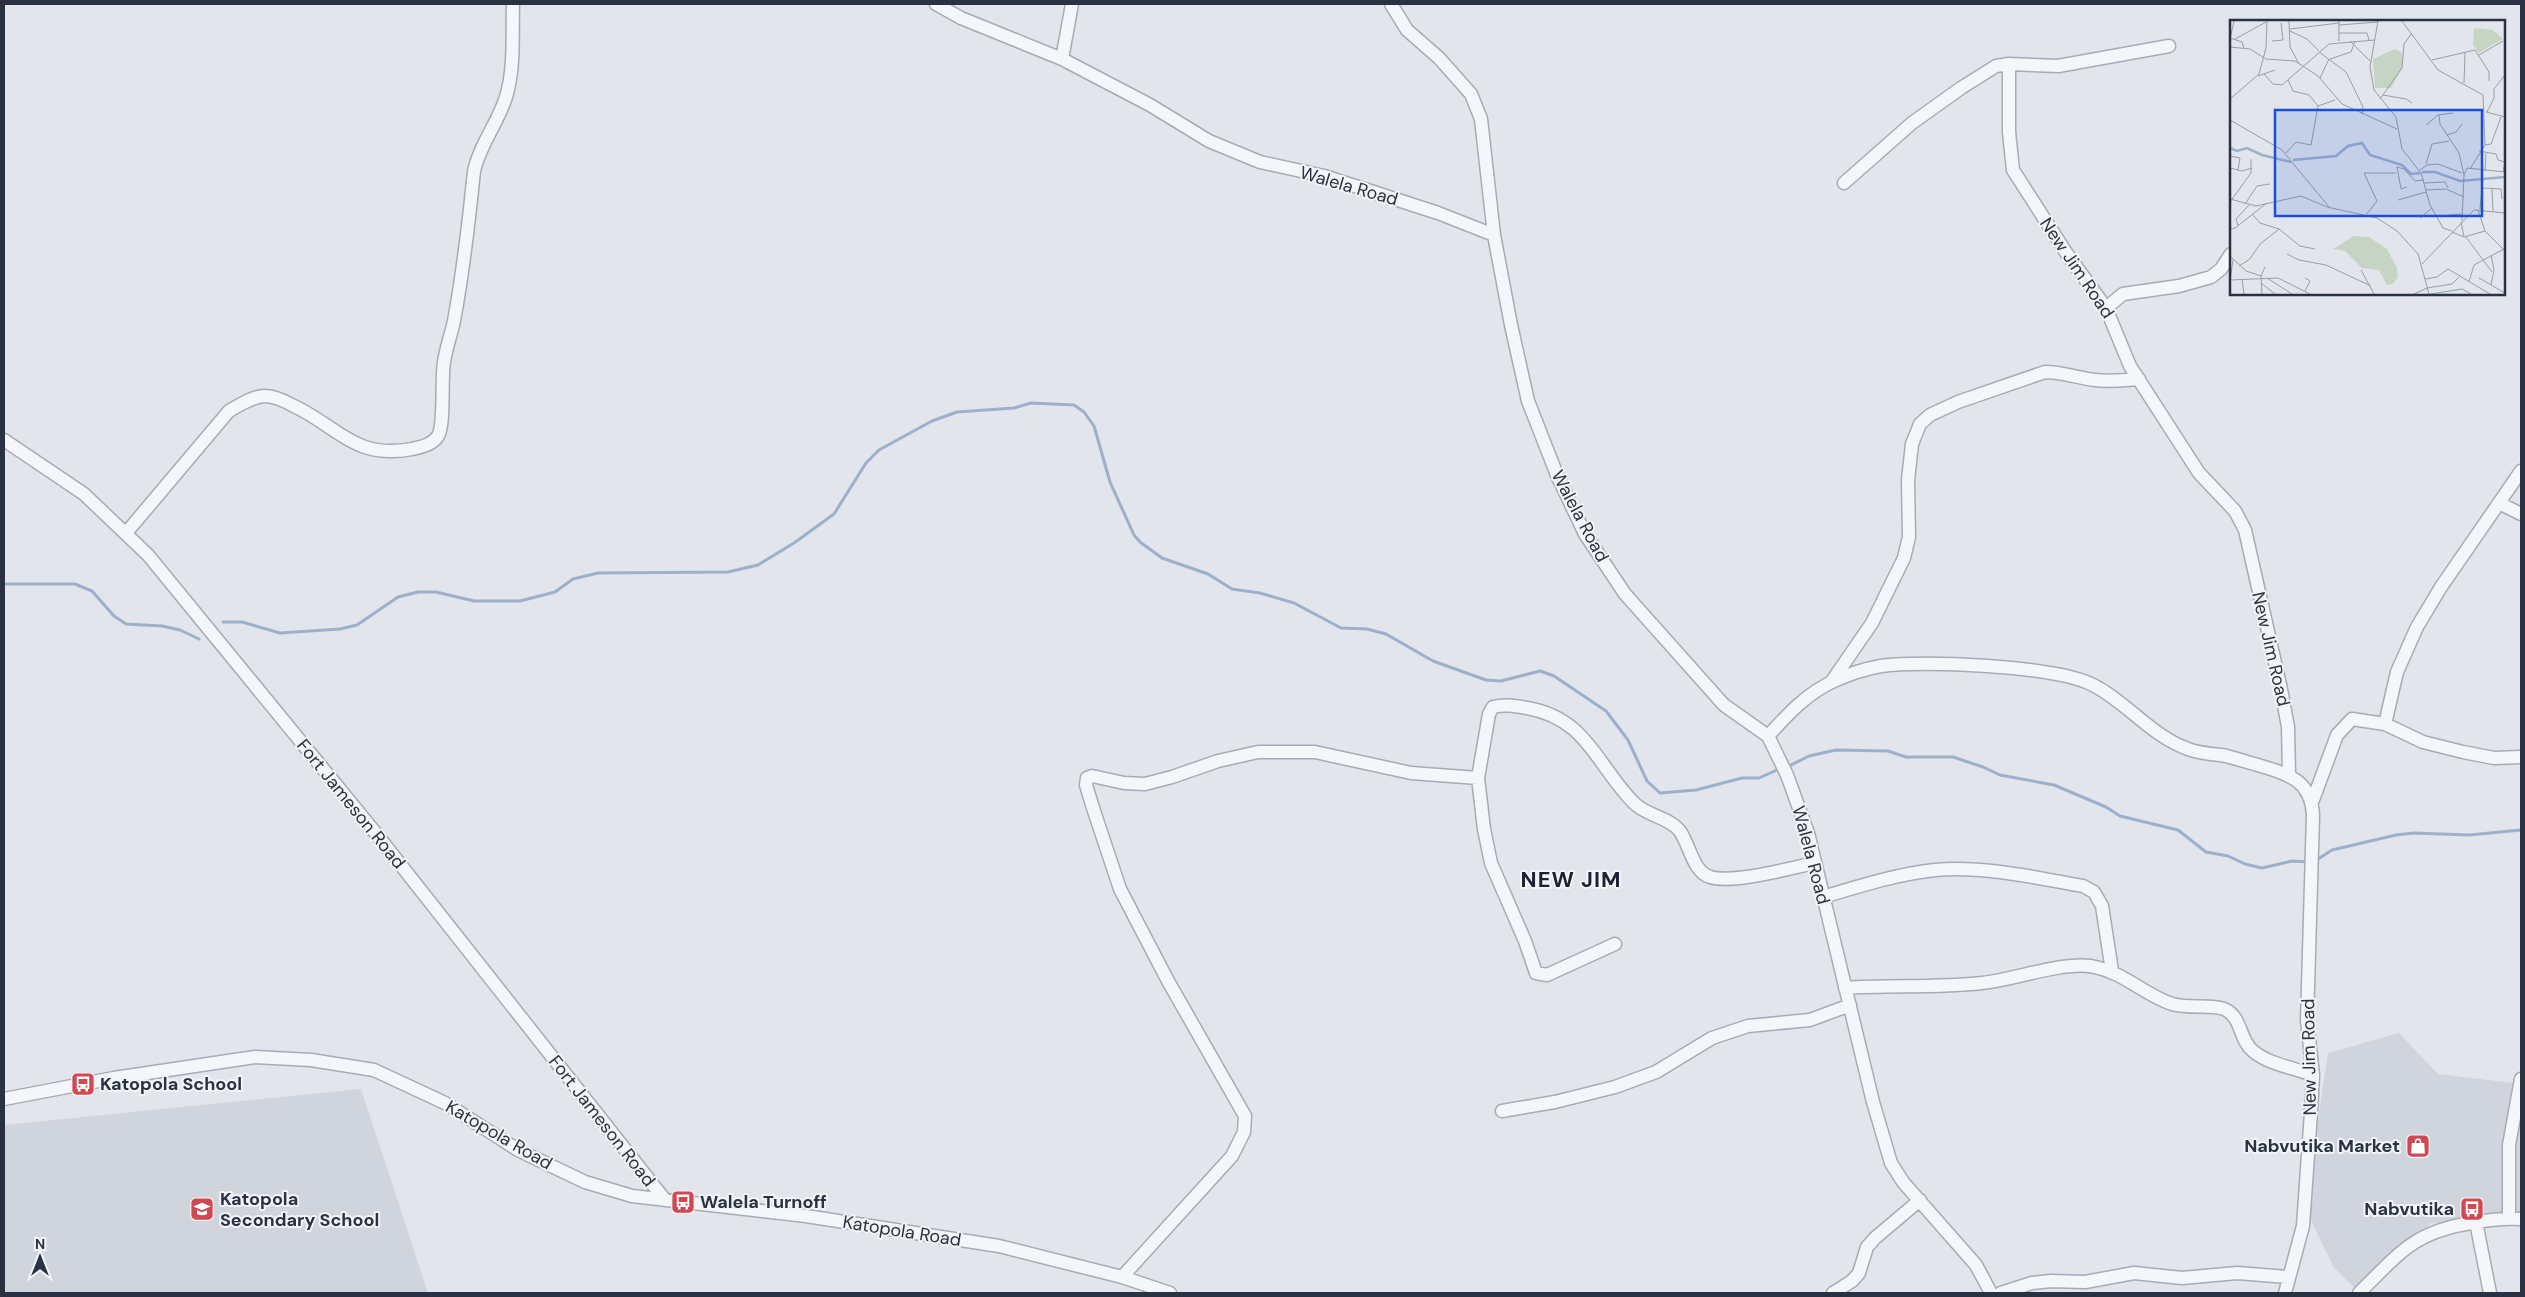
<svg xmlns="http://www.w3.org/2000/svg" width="2525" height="1297" font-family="'DM Sans',sans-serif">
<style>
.built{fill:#d0d4dd}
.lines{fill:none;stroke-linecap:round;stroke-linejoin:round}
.stream{stroke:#9db0cb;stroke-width:3}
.minor-casing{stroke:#a7abb5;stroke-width:15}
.minor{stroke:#f5f6f9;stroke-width:12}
.labels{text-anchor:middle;stroke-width:4;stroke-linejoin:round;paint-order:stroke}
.street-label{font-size:18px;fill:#2a3143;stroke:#f2f4f8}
.poi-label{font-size:18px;font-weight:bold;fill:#2a3143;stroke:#f2f4f8;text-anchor:start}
.district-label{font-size:22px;font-weight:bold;letter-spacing:1px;fill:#1c2234;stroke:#f2f4f8}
.inset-river{fill:none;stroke:#9db0cb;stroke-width:2.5}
.inset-road{fill:none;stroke:#989da8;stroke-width:1}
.view{fill:#1d4ed8;fill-opacity:0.15;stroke:#1d4ed8;stroke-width:2.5}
.inset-edge{fill:none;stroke:#2a3143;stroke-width:2.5}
</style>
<rect width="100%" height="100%" fill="#e2e5eb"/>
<path class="built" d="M2399,1033L2438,1074L2521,1084V1226L2431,1223L2360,1293L2334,1268L2305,1208L2328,1053Z
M361,1089L428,1293H4V1125Z"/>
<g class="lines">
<path class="stream" d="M4,584H75L92,591L114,616L126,624L162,626L180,630L199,639
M223,622H242L280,633L340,629L357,625L398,597L418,592H436L474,601H520L555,592L573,579L598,573L728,572L758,565L794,543L834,514L866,463L879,450L932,421L957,412L1014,408L1031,403L1074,405L1084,412L1094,426L1110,482L1134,535L1140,542L1162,558L1208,574L1232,589L1260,593L1294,603L1341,628L1367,629L1386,634L1433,661L1486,680L1501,681L1540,671L1554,676L1606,711L1628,740L1647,781L1660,793L1696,790L1742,778H1759L1777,770
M1789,766L1809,756L1836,750L1888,751L1906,757H1953L1983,767L2000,775L2054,785L2106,807L2120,816L2178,830L2206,852L2228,856L2245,864L2262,868L2292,861L2309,862
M2315,861L2332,850L2396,835L2414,833L2469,835L2521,830"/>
<g class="minor-casing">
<path id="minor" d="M936,4L961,18L1062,59L1150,105L1209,141L1260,162L1324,176L1438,213L1494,235
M1391,4L1407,30L1439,58L1471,94L1481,119L1494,235L1511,325L1528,401L1557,475L1585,534L1625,594L1724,705L1768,736L1787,775L1808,833L1873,1102L1891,1163L1903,1182L1976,1265L1991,1293
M1062,59L1072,4
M2009,64V132L2013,170L2065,251L2106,308L2130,366L2199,473L2235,511L2245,530L2281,689L2288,727L2289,774
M1844,183L1912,123L1961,88L1996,66L2009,64L2058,66L2169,46
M2106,308L2123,294L2179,286L2211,277L2221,269L2231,254
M4,440L84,494L148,555L374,831L665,1200
M2499,503L2521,514
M126,533L229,411C240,405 251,397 264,396C274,396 283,400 292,405C338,426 354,460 412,449C421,447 432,445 438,436C445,425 441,379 444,362C446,348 451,335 454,321C463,272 469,221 474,171C480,144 498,123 506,97C515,67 512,34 513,4
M1832,681L1872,623L1904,558L1909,537L1908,480L1912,444L1920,424L1930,415L1958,402L2045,372C2062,372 2078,378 2095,380C2110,382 2124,380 2139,379
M2385,724L2397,672L2417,627L2441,587L2521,471
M1768,736C1787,715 1807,693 1834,681C1849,674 1864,669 1881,666C1923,660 2053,666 2091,684C2126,701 2151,736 2188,749C2198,753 2210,754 2221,755C2233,757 2246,762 2258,765C2287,774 2311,779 2313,815L2307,1021L2313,1075L2311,1112L2303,1226L2285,1293
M2313,800L2337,735L2352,719L2385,724L2423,742L2463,752L2494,758L2521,757
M1823,897C1860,886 1897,874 1935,870C1980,865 2038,878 2083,886L2094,892L2102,906L2112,971
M1615,944L1547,975L1536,973L1525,941L1491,863L1484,829L1478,778L1489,714L1493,707C1505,704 1515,706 1527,708C1587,718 1597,766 1634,803C1647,816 1668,817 1679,830C1690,844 1692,871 1710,877C1734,884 1790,868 1815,863
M1845,988C1891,985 1937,988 1982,983C2013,980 2061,962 2090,966C2125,972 2142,994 2172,1004C2189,1009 2212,1004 2224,1009C2242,1016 2239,1040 2253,1051C2268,1064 2294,1068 2313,1075
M4,1099L114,1078L255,1057L311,1060L374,1070L445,1103L518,1150L585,1182L632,1196L806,1216L999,1246L1122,1277L1170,1293
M1502,1111L1555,1102L1615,1087L1656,1072L1712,1038L1748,1026L1810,1020L1850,1005
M2509,1218V1145L2521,1079
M2476,1222L2490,1293
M1122,1277L1232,1156L1244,1132L1245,1116L1168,981L1120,889L1093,808L1086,785L1087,778L1092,776L1124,783L1145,784L1172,777L1218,761L1258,752H1315L1411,773L1478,778
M1833,1293L1852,1281L1859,1273L1867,1247L1875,1238L1920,1200
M2001,1293L2032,1283L2051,1281L2085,1282L2134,1273L2182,1278L2237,1273L2288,1277
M2359,1293C2399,1254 2413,1232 2471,1223C2488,1220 2504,1218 2521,1219"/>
</g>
<use href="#minor" class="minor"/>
</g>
<defs>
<g id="bus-square" transform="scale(1.25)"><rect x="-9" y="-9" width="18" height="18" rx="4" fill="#cf4852" stroke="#f2f4f8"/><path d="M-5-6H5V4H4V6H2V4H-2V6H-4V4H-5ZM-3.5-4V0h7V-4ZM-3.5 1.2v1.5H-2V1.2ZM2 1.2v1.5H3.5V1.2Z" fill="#fff"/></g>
<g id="shop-square" transform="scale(1.25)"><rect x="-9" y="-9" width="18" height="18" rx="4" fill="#cf4852" stroke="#f2f4f8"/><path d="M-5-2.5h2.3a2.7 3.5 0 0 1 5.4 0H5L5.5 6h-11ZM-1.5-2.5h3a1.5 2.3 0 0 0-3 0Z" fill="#fff"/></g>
<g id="school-square" transform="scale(1.25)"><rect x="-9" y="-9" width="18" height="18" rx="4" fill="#cf4852" stroke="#f2f4f8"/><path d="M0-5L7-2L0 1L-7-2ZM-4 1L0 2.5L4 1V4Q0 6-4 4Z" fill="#fff"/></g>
</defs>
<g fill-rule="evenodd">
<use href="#bus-square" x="83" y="1084"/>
<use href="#shop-square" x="2418" y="1146"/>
<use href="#bus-square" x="683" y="1202"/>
<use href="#school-square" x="202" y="1209"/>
<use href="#bus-square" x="2472" y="1209"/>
</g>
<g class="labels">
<g class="street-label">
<text transform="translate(1349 186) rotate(16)" y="6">Walela Road</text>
<text transform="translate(2077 268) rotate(56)" y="6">New Jim Road</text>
<text transform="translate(1580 516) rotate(62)" y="6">Walela Road</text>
<text transform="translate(2271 649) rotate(77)" y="6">New Jim Road</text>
<text transform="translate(351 804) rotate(51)" y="6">Fort Jameson Road</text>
<text transform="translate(1811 855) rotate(75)" y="6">Walela Road</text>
<text transform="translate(2309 1057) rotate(-91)" y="6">New Jim Road</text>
<text transform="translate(602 1121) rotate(52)" y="6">Fort Jameson Road</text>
<text transform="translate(499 1135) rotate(30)" y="6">Katopola Road</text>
<text transform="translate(902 1231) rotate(9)" y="6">Katopola Road</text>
</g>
<g class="poi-label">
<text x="100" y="1090">Katopola School</text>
<text x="2400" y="1152" text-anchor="end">Nabvutika Market</text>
<text x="220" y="1205">Katopola<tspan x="220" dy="21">Secondary School</tspan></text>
<text x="700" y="1208">Walela Turnoff</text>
<text x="2454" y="1215" text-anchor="end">Nabvutika</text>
</g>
<g class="district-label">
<text x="1571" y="887">NEW JIM</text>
</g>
</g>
<g transform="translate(2230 20)">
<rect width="275" height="275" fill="#e2e5eb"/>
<path d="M244,8L263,10L273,19L249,33L243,25ZM165,29L172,33V48L161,68H145L143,39ZM124,216L139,217L157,229L167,248L168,257L163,264L157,265L149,250L132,248L115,231L103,229Z" fill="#c6d5c3"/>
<path class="inset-river" d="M0,128L7,131L17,128L32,135L61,142M63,140L106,136L118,126L132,123L140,135L172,145L181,154L190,153M192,152H205L230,161L275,157"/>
<path class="inset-road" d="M59,1L60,27L69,44M109,1V21M148,1L140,47L144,70L166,97L172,129L191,153L200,185L213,208L222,211M172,1L208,50L253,75L255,125L240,149M109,5L148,2M60,9L109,3M60,11L77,19L89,31M109,13H137L139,20M0,18L12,22L14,28M0,19L4,1M5,19L36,2M42,21L53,20L51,3M120,21L141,42M0,27L20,29L36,39L65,41L88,56L112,84L167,109M89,32L116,52L133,87L132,94M249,35L273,21M100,39L121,32L125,21M202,40L245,30L259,52V61M34,54L43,64L52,65L99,24L145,20M28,56L45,50M90,58L99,39M234,63L235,32M153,75L176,79L182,83M0,79L29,54L36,28L37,1M150,79L172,48L174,24L181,14M88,86L105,80M256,92L275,97M257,92L264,78V69L275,55M209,95L210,104L229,133L234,155L232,201M0,100L52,130L99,187M196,105L208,95L223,93M217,115L226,112L232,104M255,125L261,124L271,97M249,131L266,134L268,140L275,142L273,152M56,133L66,122L81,125L88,86L79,75L63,71L58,60M0,136L10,138L8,150M196,144L202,124L219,121M0,148L12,151L22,148M190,150L197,145L208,144L232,153M255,151L256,133M234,155L237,148L275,152M194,163L215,162L218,168M177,167L171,169L167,147L174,149L185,161L194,160M253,168L271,169L272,179M262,169L263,191M196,170L216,169L234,177M0,179L26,186L71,176L97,187L147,198L167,211L188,234L199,274M168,180L196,172M0,182L21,153V139M15,184L27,166L40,164M250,189L253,158M248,190L255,211L275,231M22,194L30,203L49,209L70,226L85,229M137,194L147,181L134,153H166M208,196L232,194M190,198L202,188M231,202L234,217M8,206L6,199L19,185M0,209L5,208L37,183M222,212L234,217L255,211M236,217L262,252M57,234L69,240L96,245L141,266M261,235L264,250L261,265M0,236L16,251L31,256M192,244L244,190L275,193M9,246L20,239L30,224L49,209M131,250L144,274M37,258L62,274M249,258L275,273M12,259L14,274M195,259L207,257L218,249L260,274M0,260L48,258L80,274M0,260L3,240M239,262L244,245L274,229M31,263L45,274M75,271L80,261L75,258M32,274L31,256L35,247M184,274L197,268L222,264L229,257M201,274L232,269L241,274"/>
<path class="view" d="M45,90H252V196H45Z"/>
<rect width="275" height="275" class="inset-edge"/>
</g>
<rect width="2525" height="1297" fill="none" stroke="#2a3143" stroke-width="10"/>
<g transform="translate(40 1257)" stroke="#f2f4f8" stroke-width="4" paint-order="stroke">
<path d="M0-4L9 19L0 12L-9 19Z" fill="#2a3143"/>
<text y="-8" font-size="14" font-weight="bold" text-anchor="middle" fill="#2a3143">N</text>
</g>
</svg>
